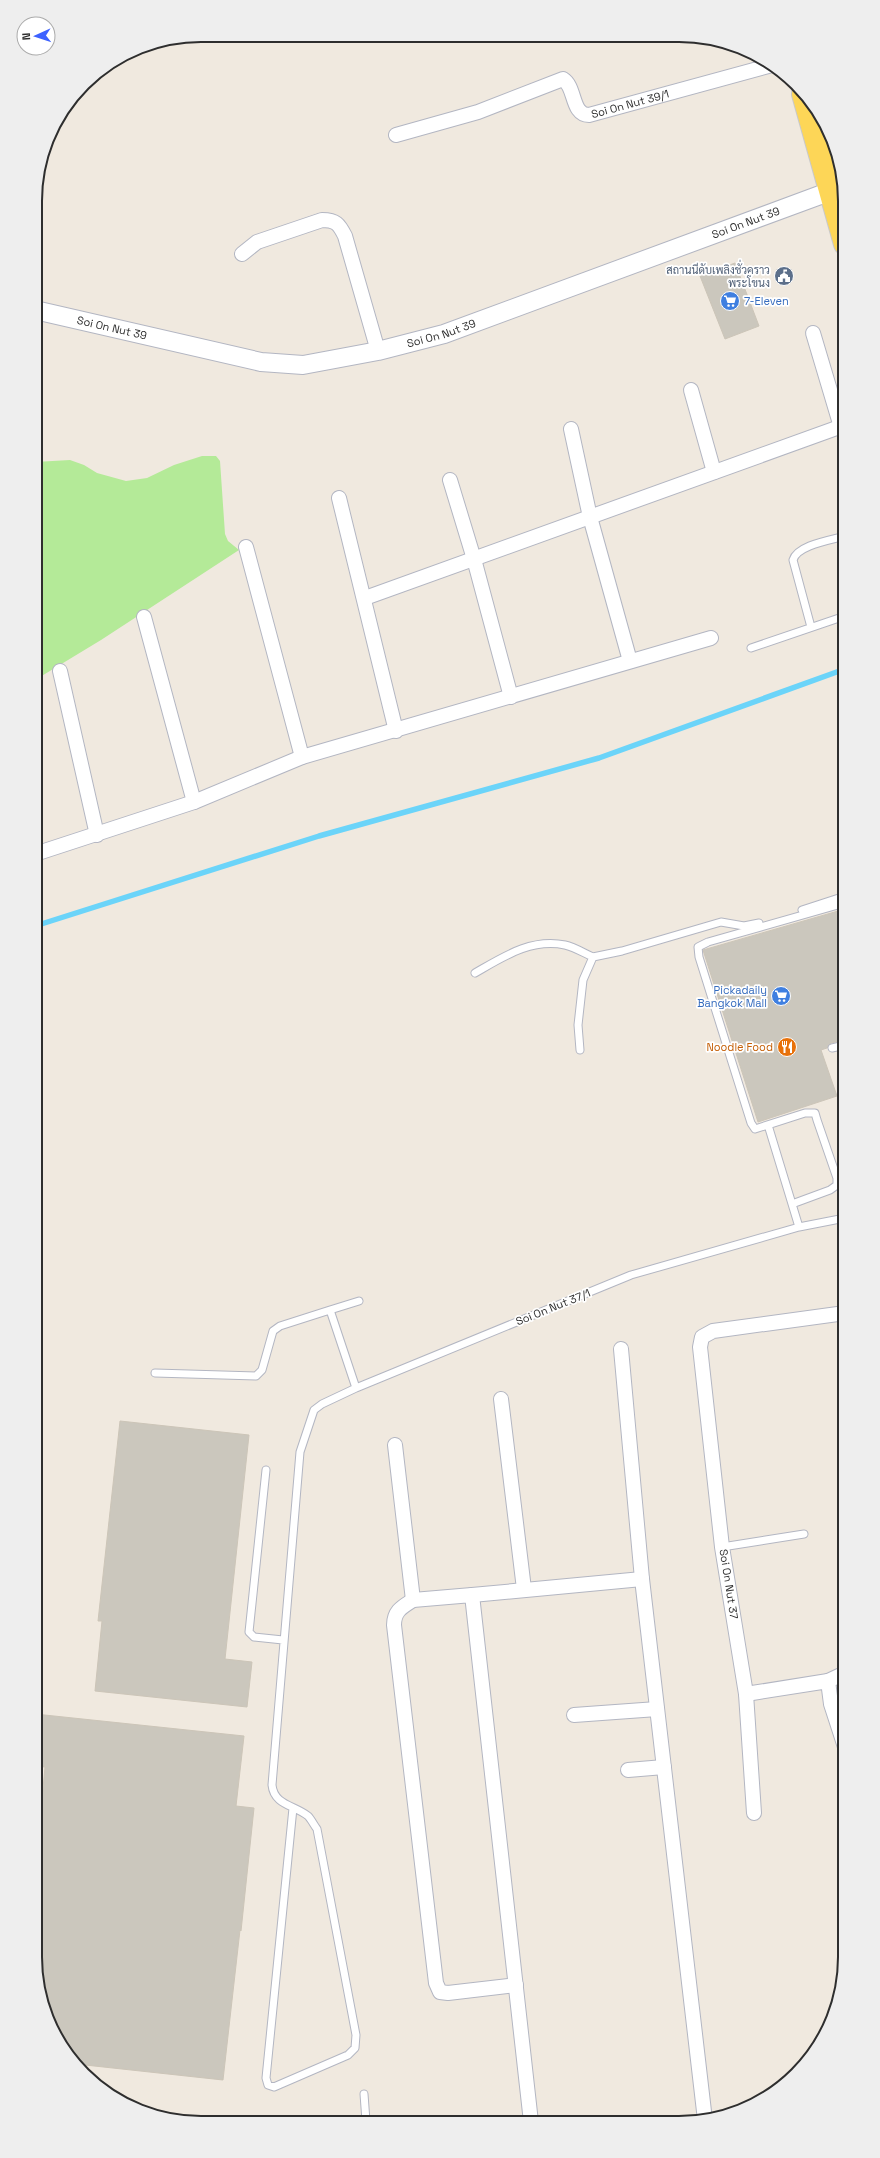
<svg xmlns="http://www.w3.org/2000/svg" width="880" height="2158" font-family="'Space Grotesk',Sarabun,sans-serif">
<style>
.green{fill:#b4ea98}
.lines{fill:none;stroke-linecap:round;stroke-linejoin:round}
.stream{stroke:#6bd4f9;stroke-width:5.5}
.building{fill:#cbc7bd;stroke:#ccc5b8}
.service-casing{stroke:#b3b6c2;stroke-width:9}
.minor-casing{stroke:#b3b6c2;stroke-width:16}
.tertiary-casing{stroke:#b3b6c2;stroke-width:20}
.primary-casing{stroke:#c9c9c9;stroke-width:24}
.service{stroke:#fff;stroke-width:7}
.minor{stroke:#fff;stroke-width:14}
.tertiary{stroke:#fff;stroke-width:18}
.primary{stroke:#fdd657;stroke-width:22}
.labels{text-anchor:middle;stroke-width:3.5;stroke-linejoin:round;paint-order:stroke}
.street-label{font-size:11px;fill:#2e2e2e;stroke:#fff}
.service-label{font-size:11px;fill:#4e5e75;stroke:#fff;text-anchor:end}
.shop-label{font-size:11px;fill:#366cbe;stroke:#fff;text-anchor:start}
.food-label{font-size:11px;fill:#c56008;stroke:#fff;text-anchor:end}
.rim{fill:none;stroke:#2e2e2e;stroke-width:2}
</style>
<rect width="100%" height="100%" fill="#f0e9df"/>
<path class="green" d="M202,456H216L220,461L225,534L228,541L239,550L101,640L35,680V462L70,460L84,465L97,473L126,481L147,478L174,465Z"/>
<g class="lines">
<path class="stream" d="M35,926L319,836L599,758L845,669"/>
</g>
<path class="building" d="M735,263L759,326L725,339L700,276Z
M845,909V1040L831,1043L827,1048L821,1050L837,1096L758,1122L703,950Z
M120,1421L249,1435L225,1659L252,1662L247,1707L95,1691L102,1621H98Z
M35,1714L244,1736L236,1806L254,1808L241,1931L240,1930L223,2080L76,2064L57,2040L41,2000L35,1957V1875L45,1767L35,1766Z"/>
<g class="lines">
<g class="service-casing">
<path id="service" d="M811,627L793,560C797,545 831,540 845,536
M751,648L845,616
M802,910L845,896
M475,973C503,957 531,938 565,945C574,947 584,953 593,957
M832,1048L845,1045
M580,1050L578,1025L583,980L593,957L622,951L721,922L744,926L759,923
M768,1125L799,1227
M792,1204L830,1190L837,1185V1178L817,1120L815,1113H805L755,1129L751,1123L699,957L698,947L708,942L845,903
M330,1310L359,1301
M155,1373L256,1376L262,1370L273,1331L280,1326L330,1310L356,1388
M266,1470L249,1632L254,1637L283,1640
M722,1547L804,1534
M293,1808L266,2078L268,2085L274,2087L348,2055L355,2048L356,2035L317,1829C314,1825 311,1819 308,1816C294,1805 274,1805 272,1785L300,1452L314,1410L322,1404L356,1388L631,1275L799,1227L845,1218
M364,2094L366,2121"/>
</g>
<g class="minor-casing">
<g id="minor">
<path id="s1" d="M396,135L478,112L563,79C576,87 571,115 589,115L772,65"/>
<path d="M242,254L257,242L322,220C336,220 339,224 345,236L378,351"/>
<path d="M813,333L841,427"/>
<path d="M691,390L714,472"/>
<path d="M571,429L590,517L630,661"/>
<path d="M450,480L474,559L511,697"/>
<path d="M339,498L396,731"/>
<path d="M246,547L302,757"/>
<path d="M365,598L845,425"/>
<path d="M144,617L194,802"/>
<path d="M60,671L97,835"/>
<path d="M35,854L194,802L302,757L711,638"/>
<path d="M621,1349L642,1579L705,2120"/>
<path d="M501,1399L524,1589"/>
<path d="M395,1445L413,1600L472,1595L531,2122"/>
<path d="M472,1595L642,1579"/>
<path d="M413,1600C402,1607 394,1611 394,1625L436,1983L440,1992L448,1993L516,1985"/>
<path d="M828,1681L845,1673"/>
<path d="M746,1694L754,1813"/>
<path d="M574,1715L657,1709"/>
<path d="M845,1747L831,1704L828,1681L746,1694L722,1547L700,1347L702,1337L713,1331L845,1313"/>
<path d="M628,1770L664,1767"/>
</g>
</g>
<g class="tertiary-casing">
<g id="tertiary">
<path id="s2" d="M35,310L261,362L303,365L378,351L444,334L831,191"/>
</g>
</g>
<g class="primary-casing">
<path id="primary" d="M803,94L845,244"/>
</g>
<use href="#service" class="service"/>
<use href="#minor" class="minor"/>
<use href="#tertiary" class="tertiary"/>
<use href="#primary" class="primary"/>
</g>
<defs>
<g id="civic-disc" transform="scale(1)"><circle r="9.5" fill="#5c6f8a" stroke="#fff"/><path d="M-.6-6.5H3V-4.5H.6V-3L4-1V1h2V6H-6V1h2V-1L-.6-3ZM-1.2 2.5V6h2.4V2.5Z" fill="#fff"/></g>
<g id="supermarket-disc" transform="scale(1)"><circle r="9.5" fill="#3f7fe0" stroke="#fff"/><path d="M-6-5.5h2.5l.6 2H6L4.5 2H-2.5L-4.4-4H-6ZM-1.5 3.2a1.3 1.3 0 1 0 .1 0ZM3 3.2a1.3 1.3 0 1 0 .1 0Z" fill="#fff"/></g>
<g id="restaurant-disc" transform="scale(1)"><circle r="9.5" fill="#e8710a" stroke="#fff"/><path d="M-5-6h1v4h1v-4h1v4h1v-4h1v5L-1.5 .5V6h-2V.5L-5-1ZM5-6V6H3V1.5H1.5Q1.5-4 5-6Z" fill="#fff"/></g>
</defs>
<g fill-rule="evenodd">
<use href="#civic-disc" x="784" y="276"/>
<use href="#supermarket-disc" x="730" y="301"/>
<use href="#supermarket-disc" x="781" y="996"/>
<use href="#restaurant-disc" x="787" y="1047"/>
</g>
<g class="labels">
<g class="street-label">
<text dy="4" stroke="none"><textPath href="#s1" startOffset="266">Soi On Nut 39/1</textPath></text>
<text dy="4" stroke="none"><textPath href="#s2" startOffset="740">Soi On Nut 39</textPath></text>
<text dy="4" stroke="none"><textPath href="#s2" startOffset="79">Soi On Nut 39</textPath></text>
<text dy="4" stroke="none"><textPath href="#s2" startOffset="416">Soi On Nut 39</textPath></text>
<text transform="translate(553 1307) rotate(-22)" y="4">Soi On Nut 37/1</text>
<text transform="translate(729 1584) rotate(81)" y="4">Soi On Nut 37</text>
</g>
<g class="service-label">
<text x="770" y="274">สถานนีดับเพลิงชั่วคราว<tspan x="770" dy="13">พระโขนง</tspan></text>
</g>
<g class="shop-label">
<text x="744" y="305">7-Eleven</text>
<text x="767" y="994" text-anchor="end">Pickadaily<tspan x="767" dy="13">Bangkok Mall</tspan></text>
</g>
<g class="food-label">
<text x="773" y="1051">Noodle Food</text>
</g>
</g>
<path d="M0 0H880V2158H0ZM201 42H679A159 159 0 0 1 838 201V1957A159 159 0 0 1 679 2116H201A159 159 0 0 1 42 1957V201A159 159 0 0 1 201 42Z" fill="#eee" fill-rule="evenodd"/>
<path class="rim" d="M201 42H679A159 159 0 0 1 838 201V1957A159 159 0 0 1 679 2116H201A159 159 0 0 1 42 1957V201A159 159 0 0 1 201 42Z"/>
<g transform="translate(36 36) rotate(267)"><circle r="19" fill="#ffffff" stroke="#ababab"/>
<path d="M0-3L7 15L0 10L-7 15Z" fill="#3d62ff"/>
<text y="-6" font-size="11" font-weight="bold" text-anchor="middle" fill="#2e2e2e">N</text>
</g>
</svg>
